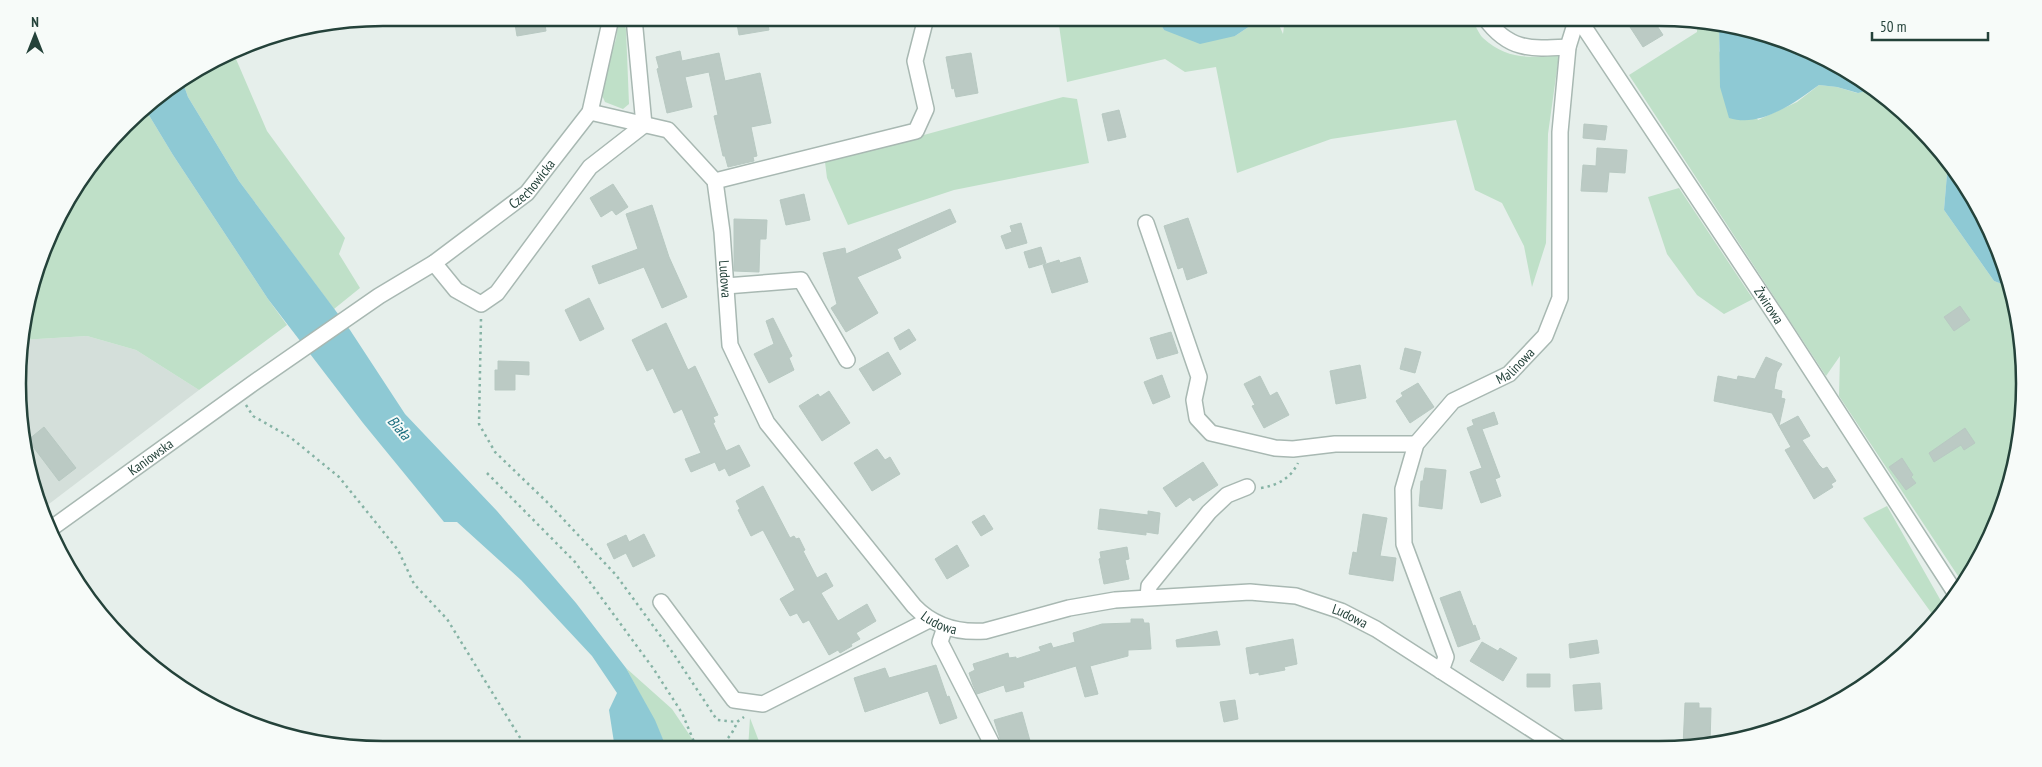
<svg xmlns="http://www.w3.org/2000/svg" width="2042" height="767" font-family="'PT Sans Narrow',sans-serif">
<style>
.built{fill:#d4dfda}
.green{fill:#bfe0c8}
.water{fill:#8ec9d4}
.building{fill:#bbcac4;stroke:#b8c9c2}
.lines{fill:none;stroke-linecap:round;stroke-linejoin:round}
.minor-casing{stroke:#a8b8b2;stroke-width:18}
.path{stroke:#86b3a5;stroke-width:2.5;stroke-dasharray:2.5 4;stroke-linecap:butt}
.minor{stroke:#fff;stroke-width:15}
.labels{text-anchor:middle;stroke-width:4;stroke-linejoin:round;paint-order:stroke}
.street-label{font-size:14px;fill:#24423a;stroke:#f7fbf9}
.water-label{font-size:15px;font-style:italic;fill:#1c6f80;stroke:#f7fbf9}
.rim{fill:none;stroke:#24423a;stroke-width:2.5}
</style>
<rect width="100%" height="100%" fill="#e6efeb"/>
<path class="built" d="M87,336L136,350L199,390L41,510L25,455L21,340Z"/>
<path class="green" d="M619,18H621L626,29L629,104L623,109L605,102L600,91L616,39Z
M1058,18H1157L1164,30L1235,36L1262,18H1276L1283,34L1285,18H1472C1475,24 1478,33 1483,38C1507,60 1530,58 1559,55L1548,134L1546,243L1532,287L1524,246L1502,203L1475,190L1456,120L1331,139L1237,173L1216,67L1185,72L1165,59L1067,82Z
M1697,23L1719,25V51L1758,120L1797,102L1819,85L1837,87L1857,93L1874,89L1882,93L1934,142L1948,162L1944,210L1994,281L2010,287L2021,336L2024,408L2012,479L1964,585L1839,396L1840,356L1826,376L1629,75L1697,32Z
M233,52L267,131L345,238L339,254L360,288L334,309L239,181L188,97L182,80L201,66Z
M1063,97L1077,99L1089,163L954,190L848,225L827,178L825,162Z
M144,107L173,155L268,299L287,325L199,390L136,350L87,336L21,340L37,266L66,201Z
M1679,188L1753,299L1724,314L1697,295L1667,254L1648,197Z
M1887,506L1945,608L1935,618L1863,518Z
M626,668L672,709L699,749H667L654,720Z
M750,718L762,749H748Z"/>
<path class="water" d="M1157,18H1262L1235,36L1200,44L1164,30Z
M1719,25L1754,30L1821,55L1874,89L1858,93L1837,87L1819,85C1794,103 1761,128 1729,118L1720,87Z
M182,80L188,97L239,181L350,330L405,414L497,511L576,603L626,668L655,720L667,749H615L609,710L617,693L592,656L521,580L457,522H444L363,423L268,299L173,155L144,107Z
M1948,162L1976,201L2005,266L2010,287L1994,281L1944,210Z"/>
<path class="building" d="M514,18H544L546,31L517,36Z
M736,18H767L769,30L739,35Z
M1645,18H1652L1663,35L1643,47L1630,27Z
M680,51L682,61L719,53L725,81L760,73L771,123L751,127L757,156L753,157L754,161L728,167L725,156H723L714,116L718,115L709,72L685,77L692,107L667,113L657,69L659,68L656,57Z
M971,53L978,93L956,97L954,88L952,89L946,57Z
M1119,110L1126,137L1108,141L1102,114Z
M1584,124L1607,126L1605,140L1583,138Z
M1597,148L1627,150L1625,173L1609,172L1607,192L1581,191L1583,165L1596,166Z
M613,184L628,207L616,215L612,210L601,217L590,198Z
M804,194L810,220L786,225L780,200Z
M652,205L669,257L687,297L662,308L644,267L599,284L592,266L638,249L626,214Z
M950,209L956,222L897,249L901,258L857,277L878,313L846,332L831,308L837,304L823,253L845,248L846,254Z
M1188,218L1207,273L1187,280L1183,267L1178,269L1164,226Z
M734,219L767,220L766,239H760L759,272L734,271Z
M1021,223L1027,243L1006,249L1001,236L1012,232L1010,226Z
M1041,247L1046,263L1029,268L1024,252Z
M1080,257L1088,282L1052,293L1043,265L1059,260L1060,263Z
M589,298L604,329L580,341L565,310Z
M1960,306L1970,320L1954,331L1944,317Z
M773,318L792,356L789,358L794,370L769,383L754,354L774,344L766,321Z
M666,323L688,370L695,366L718,415L713,417L715,422L713,423L726,451L739,445L750,466L729,476L725,468L719,471L715,462L691,472L685,459L701,453L682,409L674,413L653,368L647,371L632,340Z
M909,329L916,340L900,350L894,338Z
M1171,332L1178,353L1157,359L1150,338Z
M1405,348L1421,352L1415,373L1400,369Z
M888,352L901,374L873,391L859,369Z
M1766,357L1782,364L1777,372L1774,389L1782,391L1781,398L1785,399L1779,426L1772,413L1714,401L1718,376L1737,380L1738,376L1755,379Z
M498,361L529,362V375L515,374V390H495V370H498Z
M1360,365L1366,398L1336,404L1330,371Z
M1162,375L1170,397L1153,404L1144,382Z
M1260,376L1270,396L1277,392L1289,415L1264,428L1252,406L1255,405L1244,384Z
M1418,383L1434,407L1410,423L1396,401L1403,396L1401,393Z
M829,391L850,423L822,441L799,406L818,394L820,397Z
M1494,412L1498,424L1482,429L1500,477L1495,479L1501,496L1481,503L1470,472L1482,468L1467,428L1474,425L1472,420Z
M1798,416L1810,436L1802,440L1819,465L1823,469L1827,467L1836,481L1831,484L1833,487L1814,499L1785,450L1791,447L1779,426Z
M44,427L76,468L59,481L28,440Z
M1965,428L1975,443L1964,450L1961,445L1934,462L1929,453Z
M877,449L885,460L890,457L900,474L872,491L854,463Z
M1902,458L1913,475L1911,477L1916,483L1906,490L1889,467Z
M1203,462L1218,485L1193,501L1190,497L1176,507L1163,488Z
M1425,468L1446,470L1442,509L1419,506L1421,481H1423Z
M763,486L790,538L794,536L796,539L799,538L805,550L803,551L817,578L826,573L833,586L821,593L838,621L867,604L876,621L856,633L860,639L851,644L852,646L840,653L838,650L829,655L809,620L803,623L797,613L790,616L780,599L795,590L763,530L751,536L738,510L740,509L736,501Z
M1100,509L1148,515V511L1160,513L1158,534L1146,532V535L1098,529Z
M1363,514L1387,518L1380,556L1396,558L1393,581L1349,574L1353,552L1357,553Z
M984,515L993,529L981,536L972,522Z
M644,534L655,556L633,567L626,553L614,559L607,544L626,535L629,542Z
M957,545L969,566L947,579L935,559Z
M1127,547L1129,559L1125,560L1129,579L1104,584L1099,559L1101,558L1100,552Z
M1460,591L1473,626L1475,625L1480,639L1458,647L1440,598Z
M1131,619H1143L1144,623H1149L1151,649L1128,650V656L1090,666L1098,694L1085,697L1076,666L1023,682L1024,687L1006,692L1004,685L977,694L973,685L969,673L975,670L973,664L1008,653L1009,658L1016,657V659L1041,651L1039,647L1051,643L1053,648L1075,642L1073,633L1102,624L1131,623Z
M1217,631L1220,645L1177,647L1176,640Z
M1293,639L1297,664L1284,667L1285,670L1259,675V672L1250,674L1246,648Z
M1597,640L1599,653L1570,658L1569,644Z
M1482,642L1498,651L1500,648L1517,658L1503,681L1470,661Z
M936,665L947,697L949,696L957,718L940,724L928,691L865,712L854,678L885,668L889,678Z
M1527,674H1550V687H1527Z
M1600,683L1602,709L1575,711L1573,685Z
M1235,700L1238,719L1224,722L1220,702Z
M1685,703H1699V708H1711L1710,745L1683,746Z
M1022,712L1032,748H1003L994,720Z"/>
<g class="lines">
<g class="minor-casing">
<g id="minor">
<path d="M1485,18C1509,51 1531,49 1568,47"/>
<path id="s1" d="M1578,18L1778,319L1956,594"/>
<path id="s2" d="M590,112L668,130L715,181L722,232L730,345L767,423L914,606C934,627 958,633 985,631L1069,608L1115,600L1250,592L1296,596L1341,611L1376,629L1559,747"/>
<path d="M715,181L916,131L926,109L915,61L926,18"/>
<path d="M1146,223L1199,377L1194,400L1197,418L1211,433L1275,448L1293,449L1335,444H1416"/>
<path d="M434,263L456,290L481,304L497,293L590,167L644,125L634,18"/>
<path d="M726,286L801,280L847,360"/>
<path id="s3" d="M49,530L252,384L379,296L434,263L527,193L590,112L611,18"/>
<path d="M1148,597L1149,586L1209,512L1227,495L1247,487"/>
<path d="M661,602L734,700L763,704L929,620"/>
<path d="M945,627L940,642L994,748"/>
<path id="s4" d="M1441,671L1446,657L1404,544L1403,489L1416,444L1453,401L1509,374L1545,336L1560,298V132L1568,47L1577,18"/>
</g>
</g>
<path class="path" d="M481,319L479,424L495,452L547,502L616,575L673,653L717,720L737,722L744,717
M246,405L253,416L290,437L339,477L398,550L414,584L447,619L527,749
M487,473L575,562L653,668L682,713L697,749
M1261,488C1278,485 1290,479 1298,463
M712,749C725,743 732,736 737,722"/>
<use href="#minor" class="minor"/>
</g>
<g class="labels">
<g class="street-label">
<text dy="5" stroke="none"><textPath href="#s3" startOffset="595">Czechowicka</textPath></text>
<text dy="5" stroke="none"><textPath href="#s2" startOffset="248">Ludowa</textPath></text>
<text dy="5" stroke="none"><textPath href="#s1" startOffset="345">Żwirowa</textPath></text>
<text dy="5" stroke="none"><textPath href="#s4" startOffset="366">Malinowa</textPath></text>
<text dy="5" stroke="none"><textPath href="#s3" startOffset="125">Kaniowska</textPath></text>
<text dy="5" stroke="none"><textPath href="#s2" startOffset="1086">Ludowa</textPath></text>
<text dy="5" stroke="none"><textPath href="#s2" startOffset="666">Ludowa</textPath></text>
</g>
<g class="water-label">
<text transform="translate(399 428) rotate(49)" y="5">Biała</text>
</g>
</g>
<path d="M0 0H2042V767H0ZM383 26H1659A357 357 0 0 1 2016 383V384A357 357 0 0 1 1659 741H383A357 357 0 0 1 26 384V383A357 357 0 0 1 383 26Z" fill="#f7fbf9" fill-rule="evenodd"/>
<path class="rim" d="M383 26H1659A357 357 0 0 1 2016 383V384A357 357 0 0 1 1659 741H383A357 357 0 0 1 26 384V383A357 357 0 0 1 383 26Z"/>
<g transform="translate(35 35)" stroke="#f7fbf9" stroke-width="4" paint-order="stroke">
<path d="M0-4L9 19L0 12L-9 19Z" fill="#24423a"/>
<text y="-8" font-size="14" font-weight="bold" text-anchor="middle" fill="#24423a">N</text>
</g>
<path d="M1872 32v8h116v-8" fill="none" stroke="#24423a" stroke-width="2.5"/>
<text x="1880" y="32" font-size="15" fill="#24423a" stroke="#f7fbf9" stroke-width="4" paint-order="stroke">50 m</text>
</svg>
